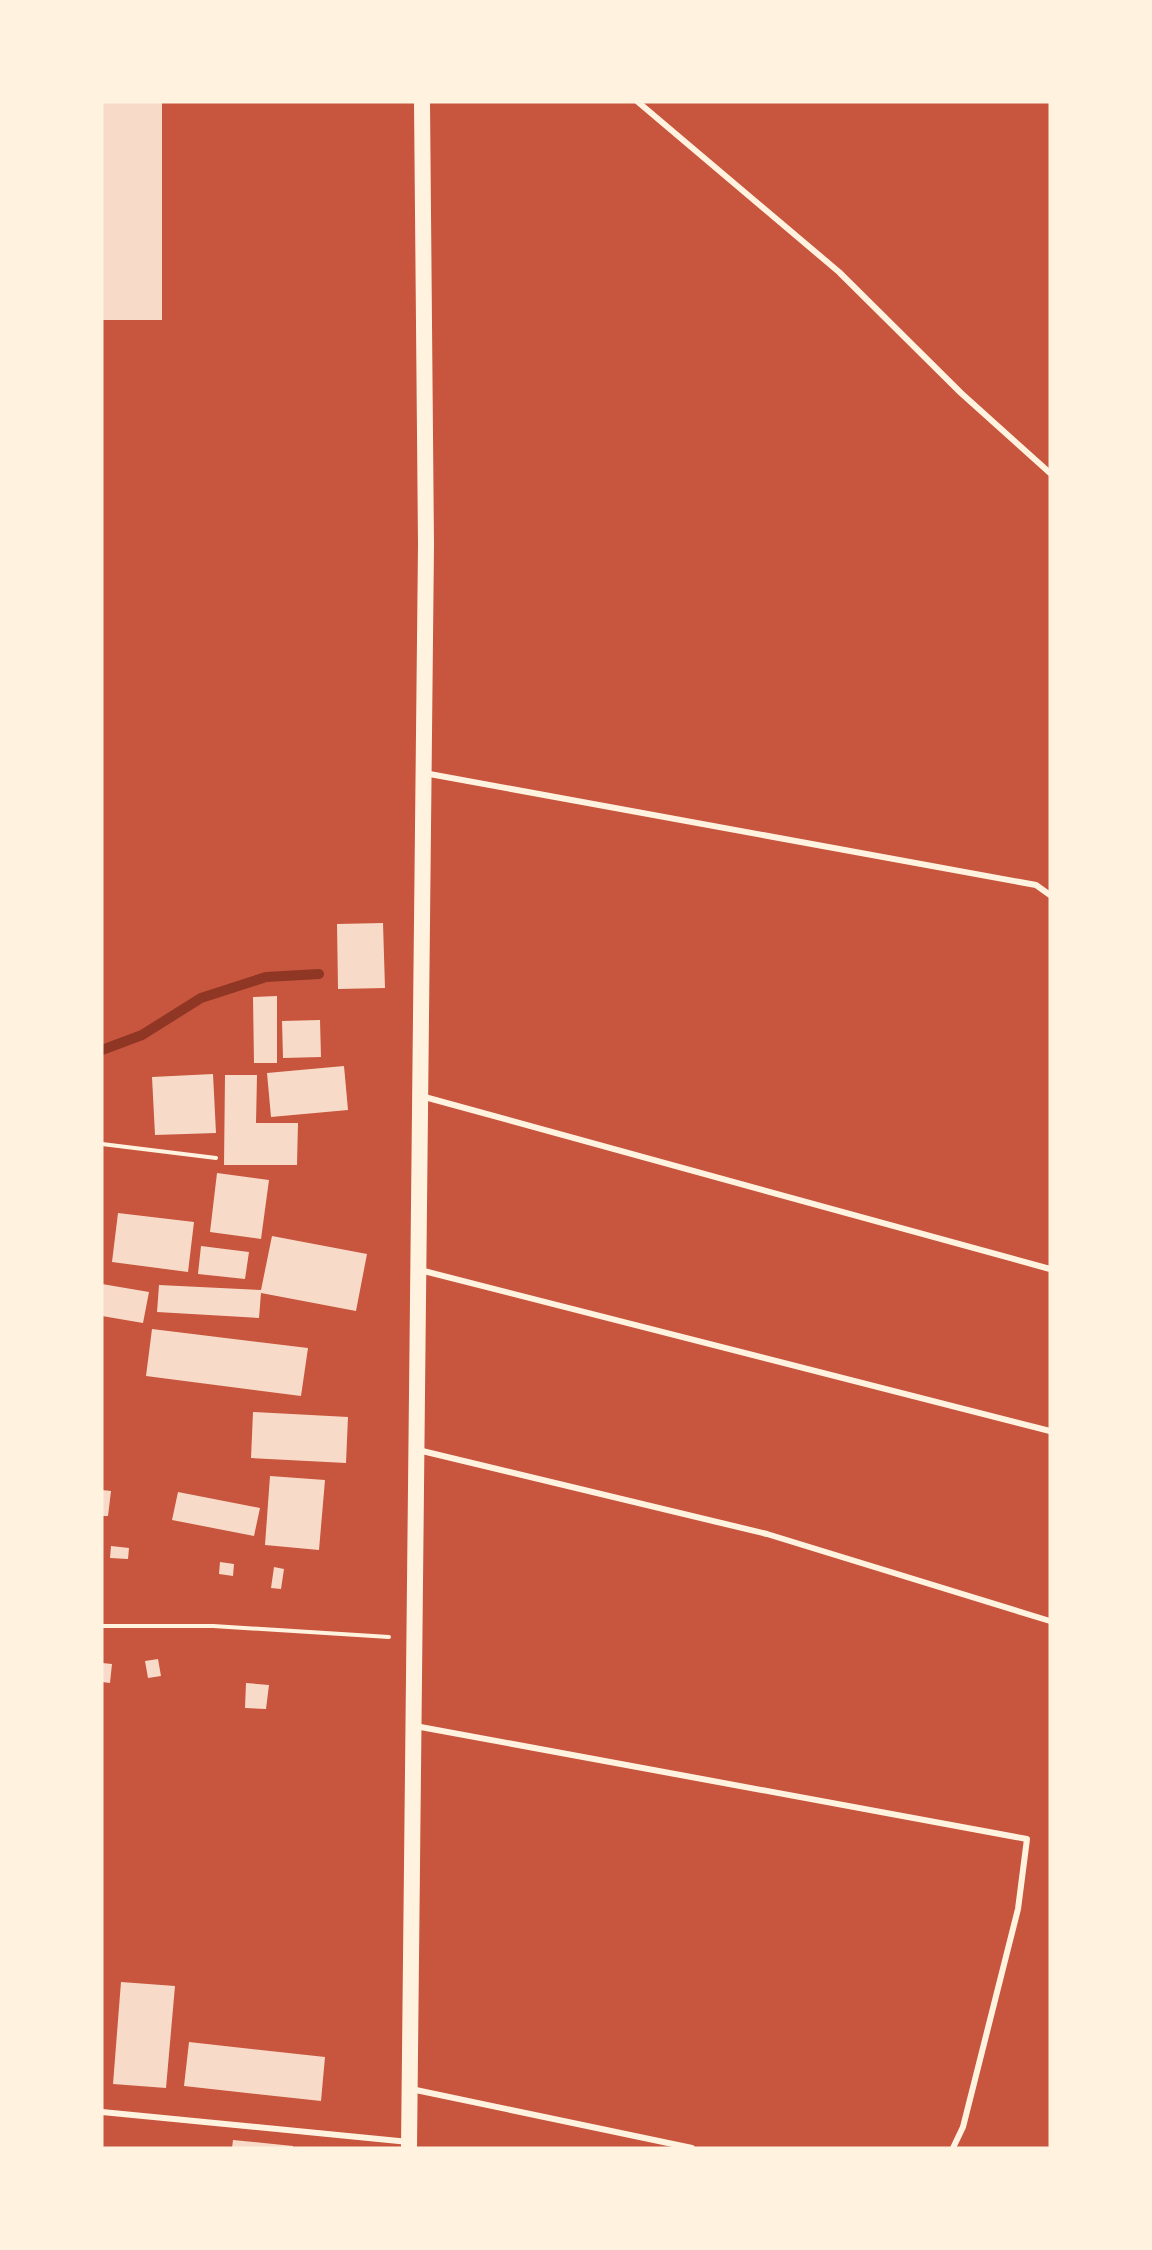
<svg xmlns="http://www.w3.org/2000/svg" width="1152" height="2250" font-family="'Source Sans 3',sans-serif">
<style>
.lines{fill:none;stroke-linecap:round;stroke-linejoin:round}
.stream{stroke:#8f3625;stroke-width:10}
.building{fill:#f7dbc8}
.path{stroke:#fff3e0;stroke-width:4}
.minor{stroke:#fff3e0;stroke-width:6}
.trunk{stroke:#fff3e0;stroke-width:16}
</style>
<rect width="100%" height="100%" fill="#c8553d"/>
<g class="lines">
<path class="stream" d="M102,1050L142,1035L201,998L266,977L319,974"/>
</g>
<path class="building" d="M102,102H162V320H102Z
M383,923L385,988L338,989L337,924Z
M277,996V1063H254L253,997Z
M320,1020L321,1057L283,1058L282,1021Z
M344,1066L348,1110L271,1117L267,1073Z
M213,1074L216,1133L155,1135L152,1077Z
M225,1075H257L256,1123H298L297,1165H224Z
M217,1173L269,1180L261,1239L210,1232Z
M118,1213L194,1222L188,1272L112,1262Z
M272,1236L367,1254L356,1311L261,1293L259,1318L157,1312L159,1285L261,1290Z
M201,1246L249,1252L245,1279L198,1274Z
M102,1284L149,1292L143,1323L102,1316Z
M152,1329L308,1348L301,1396L146,1376Z
M253,1412L348,1417L346,1463L251,1458Z
M270,1476L325,1480L319,1550L265,1545Z
M102,1490L111,1491L108,1516H102Z
M178,1492L260,1508L254,1536L172,1520Z
M111,1546L129,1548L128,1559L110,1558Z
M220,1562L234,1564L233,1576L219,1574Z
M274,1567L284,1569L281,1589L271,1588Z
M158,1659L161,1676L148,1678L145,1661Z
M102,1663L112,1664L110,1683L102,1682Z
M246,1683L269,1685L266,1709L245,1708Z
M121,1982L175,1986L166,2088L113,2084Z
M189,2042L325,2057L321,2101L184,2086Z
M233,2140L293,2146V2148H232Z"/>
<g class="lines">
<path class="path" d="M102,1144L216,1158
M102,1626H213L389,1637"/>
<path class="minor" d="M638,102L839,272L961,393L1050,473
M424,773L1036,885L1050,895
M421,1096L1050,1269
M420,1270L1050,1431
M418,1450L767,1534L1050,1621
M415,1726L1027,1839L1018,1909L963,2127L953,2148
M411,2089L692,2148
M102,2112L409,2142"/>
<path class="trunk" d="M409,2148L426,545L422,102"/>
</g>
<rect width="1152" height="2250" fill="none" stroke="#fff3e0" stroke-width="207"/>
</svg>
